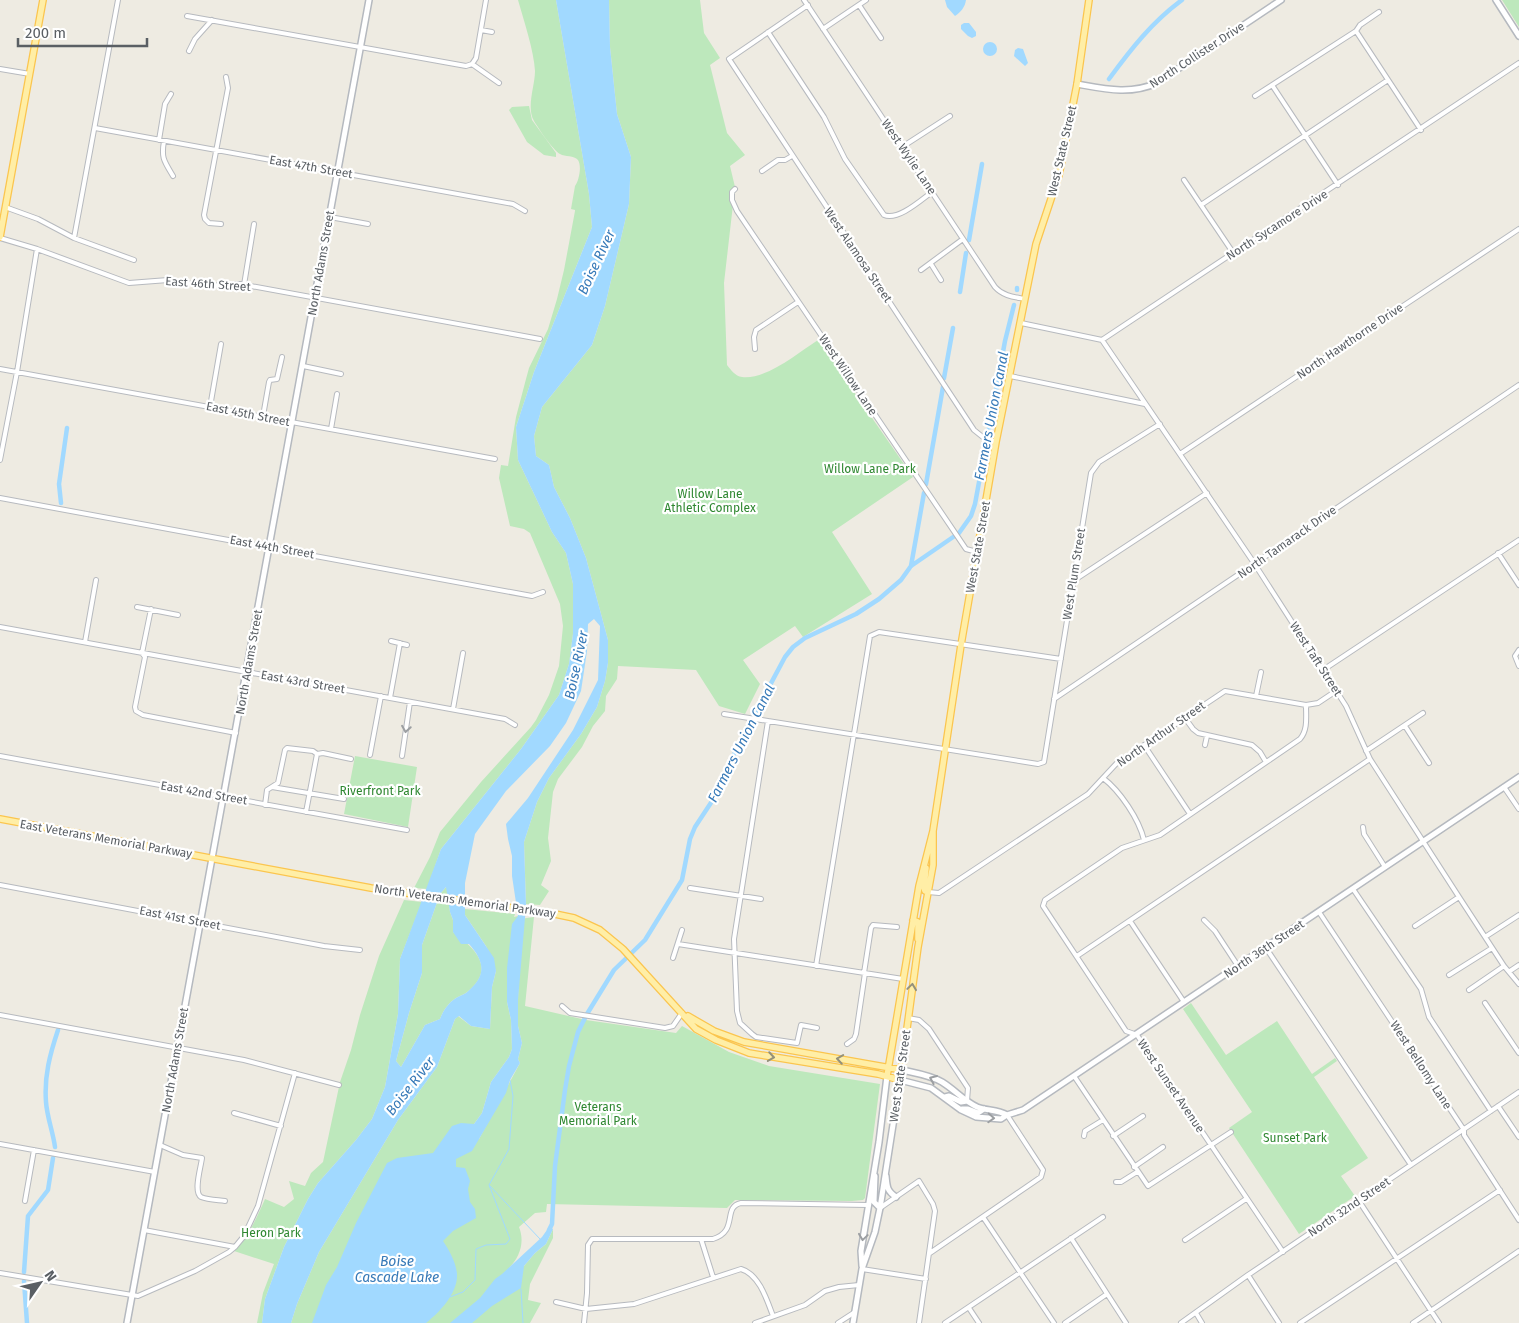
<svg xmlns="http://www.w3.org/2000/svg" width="1519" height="1323" font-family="'Fira Sans',sans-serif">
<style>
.green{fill:#bde8bc}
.water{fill:#a1d9ff;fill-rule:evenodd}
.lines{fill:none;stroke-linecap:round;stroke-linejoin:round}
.stream{stroke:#a1d9ff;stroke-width:1}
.canal{stroke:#a1d9ff;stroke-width:4.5}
.street-casing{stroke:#b7babf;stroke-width:6}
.secondary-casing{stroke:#b5b9bf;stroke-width:8}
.primary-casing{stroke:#fbc54e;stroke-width:8}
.street{stroke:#fff;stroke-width:4}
.secondary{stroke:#fff;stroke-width:5}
.primary{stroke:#ffeea6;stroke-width:5.5}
.oneway{stroke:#9c9fa2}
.oneway2{stroke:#94917b}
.labels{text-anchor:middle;stroke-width:4.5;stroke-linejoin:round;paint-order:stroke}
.street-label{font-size:12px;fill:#5a5f64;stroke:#fff}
.park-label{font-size:12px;fill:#2e8730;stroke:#fff}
.water-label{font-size:14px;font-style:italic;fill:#377ab8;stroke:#fff}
</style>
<rect width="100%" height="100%" fill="#eeebe2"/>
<path class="green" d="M518,0H556L589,194L592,227L534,372L516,427L518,460L552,532L566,553L573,584V634L569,664L559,695L521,749L441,849L427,889L414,888L430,857L440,832L481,782L531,727L536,720L549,695L559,666L563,626L560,604L530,533L524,529L510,526L499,478L501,465L508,466L516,417L526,379L529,368L548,329L557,299L564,270L575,211V210L571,209L575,186C579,181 582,166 578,160C574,155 565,157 560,154C552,149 539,129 534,121C526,107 535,86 535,71C534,51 524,21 518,0Z
M609,0H700L704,33L720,58L710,65L727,133L745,155L730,166L735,187L724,283L727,365C731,370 735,376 742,377C766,380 798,353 818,340L913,477L832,532L872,594L803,637L795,626L743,660L760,684L745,714L719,706L696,670L618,666L617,679L606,696L605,711L593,726L582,747L558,779L553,792L548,838L551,861L541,885L549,891L540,905L526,904L524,842L537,802L549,778L581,734L597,707L605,681L608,663V640L586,558L570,518L554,487L549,465L536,456L534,436L542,407L592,345L605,306L629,204L631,157L617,114L610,47Z
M1502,0H1519V27Z
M529,106L532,120L556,153V157L544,155L527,142L509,110L512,107Z
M355,756L417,767L408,827L344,814Z
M447,886L450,912L453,920V932C476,949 497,969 466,993C463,995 459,996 456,998C448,1003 443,1011 440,1019L425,1025L401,1067L396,1061L409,1013L422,973V945L440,894Z
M404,900L422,902L400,959L398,1014L385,1087L372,1119L356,1140L318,1183L308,1199L284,1247L265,1299L262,1323H257L263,1293L274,1264L234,1251C249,1236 257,1217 265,1199L284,1207L294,1199L289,1181L305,1186L311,1173L323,1162L340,1082L351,1050L360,1015L379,956Z
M465,909L515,914L514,917L518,916L507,1002L511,1020L512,1049L509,1057L491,1082L482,1113L474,1124H464L479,1139L520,1063L518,1059L522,1043L518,1026V1000L520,919L534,917L525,1006L586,1020L676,1033L682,1026L729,1052L769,1066L880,1084L865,1198L863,1200L852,1201L735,1200L727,1208L547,1204L546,1212L535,1213L519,1227C525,1242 520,1257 509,1268L524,1266L535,1253L546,1244L553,1229V1238L530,1284L528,1300L541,1303L530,1323H291L297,1304L319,1252L398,1120L437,1067L455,1019L458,1016L471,1026L490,1029L492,987L496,971L486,946L465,915Z
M1191,1003L1226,1055L1277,1021L1312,1074L1335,1058L1337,1061L1314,1077L1368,1158L1341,1176L1355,1196L1299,1234L1229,1128L1252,1112L1183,1009Z"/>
<path class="water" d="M556,0H609L610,47L617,114L631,157L629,204L605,306L592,345L542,407L534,436L536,456L549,465L554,487L570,518L586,558L608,640V663L605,681L597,707L581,734L549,778L537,802L524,842L526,906L518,1000V1026L522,1043L518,1059L520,1063L510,1080L506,1093L472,1151L456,1159V1167L465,1168L470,1181L468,1189L470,1202L475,1209L476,1218L453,1231L443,1241C449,1250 456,1262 457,1274C458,1293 440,1312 426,1323H312L326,1285L337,1267L356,1223L387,1163L397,1158L433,1153L452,1126L461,1123L474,1124L482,1113L491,1082L509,1057L512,1049L511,1020L507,1002V968L512,924L518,916L512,876V856L508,839L506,824L528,798L573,730L598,680L600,626L594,619L588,624L587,651L581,691L566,723L550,746L506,791L475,834L465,883V915L494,958L496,971L492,987L490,1029L471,1026L459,1016L455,1019L437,1067L398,1120L319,1252L297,1304L291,1323H262L265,1299L284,1247L308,1199L318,1183L356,1140L372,1119L385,1087L398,1014L400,959L441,849L521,749L559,695L569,664L573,634V584L566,553L552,532L518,460L516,427L534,372L592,227L589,194ZM446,887L450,912L453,920V932L461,944H469C485,962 487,976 466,993C463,995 459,996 456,998C448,1003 443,1011 440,1019L425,1025L401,1067L396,1061L409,1013L422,973V945L440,894Z
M945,0H966C965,7 961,12 955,16L947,7Z
M964,23H969L976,32V36L972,38L968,36L961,29V25Z
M983 49a7 7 0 1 1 14 0a7 7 0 1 1-14 0Z
M1018,48L1023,49L1028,63L1025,66L1014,56L1015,50Z
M549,1227L553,1229L546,1244L535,1253L524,1266L521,1288L492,1306L472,1323H450L480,1298L495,1279L502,1274L542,1237Z"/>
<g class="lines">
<path class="stream" d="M490,1186L540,1239
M521,1289L523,1323
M450,1297L463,1292L475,1280L476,1249L486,1245L506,1244L510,1239L489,1185L509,1149L513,1096L510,1080"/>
<path class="canal" d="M1109,79C1131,49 1152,22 1182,0
M969,240L982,164
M1017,290V288
M960,292L966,253
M944,378L953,328
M926,484L943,387
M61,503L59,484L67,428
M911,566L924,493
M55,1147C53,1132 47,1117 46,1102C44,1076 50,1054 58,1030
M549,1230L552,1224L555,1166L565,1090L569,1066L578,1032L587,1014L614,970L645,940L682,880L690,839L695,827L722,786L737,747L785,657L793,647L805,638L856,614L879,599L901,580L911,566L959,533L971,516L975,504L1005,341L1014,305
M24,1272L28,1216L48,1190L53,1158
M24,1281L27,1323"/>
<g class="street-casing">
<path id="street" d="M486,0L476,58L472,64L499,83
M804,0L995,287C1003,296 1014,297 1025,299
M808,5L729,59L974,430L984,438L996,442
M859,5L881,38
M187,16L466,66L472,64
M823,29L866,0
M481,30L492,32
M1356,31L1421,130
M768,32L824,117L845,159L884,215C898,221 921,200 932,192
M189,51L195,39L212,20
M0,69L30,74
M1272,85L1338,185
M1255,96L1356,31L1360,25L1379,12
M95,128L513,204L525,211
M159,140L165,104L171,94
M164,141C161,158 164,161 173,176
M902,147L950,116
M762,171L778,160H785L792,156
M1184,180L1234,254
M735,189L732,192V200L737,211L966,549L977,552
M1201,205L1388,80
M5,207L38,219L74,238L134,260
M330,217L368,224
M221,224L209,223L205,219L204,215L228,88L226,77
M0,238L37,249L129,283L168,280L205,286L240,284L540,339
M74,238L118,0
M931,264L941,280
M921,270L963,239
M244,285L254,224
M1021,323L1102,340L1519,63
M1102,340L1254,563L1346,706L1370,759L1459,897L1504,966L1519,984
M755,349L754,337L756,330L798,302
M303,366L341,374
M0,369L495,459
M1010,376L1145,404
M210,407L221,344
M263,416L269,382L270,380L277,379L282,357
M331,429L337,394
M1180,454L1519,229
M0,460L17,372L37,249
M0,498L532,596L543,592
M1498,553L1519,585
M1073,581L1207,493
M137,607L178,615
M151,609L142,653L145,657L135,707L136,711L143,715L236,733
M0,627L505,719L515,725
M391,641L407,645
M85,642L96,580
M1519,650L1515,656L1519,666
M1323,670L1519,540
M1256,696L1261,672
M390,698L400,643
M1054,699L1519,385
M453,709L463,653
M724,714L1038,764L1044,762L1091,473L1099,462L1160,424
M1185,718L1193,729L1198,733L1252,745L1260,752L1266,762
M768,721L734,939L737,1011L740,1023L752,1034L756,1037L797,1043L801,1025L817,1028
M1405,726L1429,763
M1144,745L1190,814
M1205,745L1207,736
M1366,751L1423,713
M370,755L381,696
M0,756L407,830
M402,756L410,702
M1103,778C1120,791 1139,819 1144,840
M272,787L344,799
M1504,787L1519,809
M265,805L267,790L278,783L285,750L287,748L313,751L317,754L323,753L351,759
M306,812L317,754
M1363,827L1364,834L1385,867
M0,885L324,946L360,950
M690,888L761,899
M1353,889L1421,989L1429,1017L1491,1111
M928,892L939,893L1088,794L1116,764L1225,691L1306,705L1318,703L1336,691
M1319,912L1464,1130V1135L1519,1220
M1204,920L1215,931L1238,966
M1130,921L1184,1002
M1415,926L1459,897
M1485,937L1519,915
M678,944L903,979
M1266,948L1411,1165
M1077,956L1370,759
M673,958L682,930
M816,966L870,636L879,632L1061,659
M1510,971L1519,965
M864,973L871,928L873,925L897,927
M1449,975L1492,948
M1469,990L1504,966
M1485,1003L1519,1053
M562,1006L570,1013L665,1028L673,1026L682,1013
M0,1015L244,1060L339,1085
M908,1018L919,1020L929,1029L968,1088L967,1101
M847,1044L854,1039L856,1034L865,973
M1074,1076L1148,1186L1231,1132
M1498,1106L1519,1137
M234,1113L281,1126
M1084,1136L1085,1131L1103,1120
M1113,1136L1143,1116
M0,1144L155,1172
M160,1145L183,1155L202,1158C201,1167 193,1192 201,1197C208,1200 218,1200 225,1201
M1134,1167L1163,1147
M1116,1182H1121L1137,1172
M25,1201L34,1150
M1359,1201L1439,1323
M880,1208L919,1181L933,1204L935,1211L919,1323
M983,1217L1054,1323
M144,1230L235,1247
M1071,1238L1126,1323
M701,1239L713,1277
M1185,1240L1246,1199
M1283,1252L1137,1035L1126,1031L1043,906L1045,900L1122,848L1160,835L1300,739C1308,730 1306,717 1306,705
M930,1253L1041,1177L1043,1170L1007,1115
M862,1269L926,1279
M0,1273L138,1296L195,1271L229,1252L235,1247L244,1236L258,1206L295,1073
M1248,1275L1279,1323
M556,1302L586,1309L634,1304L741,1269C759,1274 767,1300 773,1316
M969,1308L979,1323
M1196,1313L1202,1323
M584,1323L587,1293L588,1245L592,1239H713C739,1231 722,1207 741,1203L868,1205
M755,1323L805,1305L825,1291L839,1287L859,1285
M838,1323L855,1312
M945,1323L1103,1217
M1065,1323L1107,1294
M1181,1323L1248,1275L1519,1092
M1300,1323L1500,1190
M1413,1323L1519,1251"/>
</g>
<g class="secondary-casing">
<path id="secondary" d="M1496,0L1519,36
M1077,84C1105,89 1130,95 1157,83L1281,0
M902,1070C915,1073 930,1075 942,1082C955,1090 964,1101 977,1107C987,1111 997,1109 1007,1115
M945,1097L949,1096L961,1102L967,1101
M962,1109H968L978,1113L984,1109
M875,1176L874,1202L880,1208
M886,1176C887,1187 887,1191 896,1197
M862,1266L861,1251L879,1142L887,1076
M127,1323L369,0
M853,1323L862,1269L875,1232L880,1208L900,1080L931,1088L961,1110L976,1117L1001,1119L1007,1115L1023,1110L1519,777"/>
</g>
<g class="primary-casing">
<path id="primary" d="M0,237L43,0
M0,819L371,888L555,914L574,918L600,930L623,949L696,1029L716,1040L749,1053L878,1074L900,1080L918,947L933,865V831
M926,868L924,888L925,891L928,892
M913,920L918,922V939
M688,1016L714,1031L744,1042L902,1070
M887,1076L919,886L933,831L961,645L996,442L1036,244L1059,175L1077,84L1089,0"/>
</g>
<use href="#street" class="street"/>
<use href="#secondary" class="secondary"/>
<use href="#primary" class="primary"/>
</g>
<defs><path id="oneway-chevron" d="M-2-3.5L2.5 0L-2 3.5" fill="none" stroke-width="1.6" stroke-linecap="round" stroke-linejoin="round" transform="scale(1.25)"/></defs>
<g class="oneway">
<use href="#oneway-chevron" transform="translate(406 729) rotate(99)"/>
<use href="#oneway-chevron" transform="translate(933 1079) rotate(-157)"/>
<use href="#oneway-chevron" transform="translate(991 1118) rotate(3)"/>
<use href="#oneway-chevron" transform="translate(863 1237) rotate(98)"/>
</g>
<g class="oneway2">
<use href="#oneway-chevron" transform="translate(912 987) rotate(-82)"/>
<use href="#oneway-chevron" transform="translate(771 1057) rotate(9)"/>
<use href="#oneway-chevron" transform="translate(840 1059) rotate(-171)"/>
</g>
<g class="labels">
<g class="street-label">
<text transform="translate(1197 55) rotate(-33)" y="4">North Collister Drive</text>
<text transform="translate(1062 151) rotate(-77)" y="4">West State Street</text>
<text transform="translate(909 157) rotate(56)" y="4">West Wylie Lane</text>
<text transform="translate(311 167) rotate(10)" y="4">East 47th Street</text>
<text transform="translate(1277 225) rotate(-33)" y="4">North Sycamore Drive</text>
<text transform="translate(858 255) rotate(56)" y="4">West Alamosa Street</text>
<text transform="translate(321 263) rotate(-80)" y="4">North Adams Street</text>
<text transform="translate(208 284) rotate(4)" y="4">East 46th Street</text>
<text transform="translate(1350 341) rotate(-34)" y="4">North Hawthorne Drive</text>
<text transform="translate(848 375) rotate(56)" y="4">West Willow Lane</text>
<text transform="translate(248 414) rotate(11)" y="4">East 45th Street</text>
<text transform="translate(1287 542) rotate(-35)" y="4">North Tamarack Drive</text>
<text transform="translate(272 547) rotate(10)" y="4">East 44th Street</text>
<text transform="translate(978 547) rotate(-80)" y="4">West State Street</text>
<text transform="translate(1074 574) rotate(-81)" y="4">West Plum Street</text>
<text transform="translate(1316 659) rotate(57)" y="4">West Taft Street</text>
<text transform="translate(249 662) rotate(-80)" y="4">North Adams Street</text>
<text transform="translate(303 682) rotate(10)" y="4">East 43rd Street</text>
<text transform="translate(1161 734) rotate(-35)" y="4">North Arthur Street</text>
<text transform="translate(204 793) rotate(10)" y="4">East 42nd Street</text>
<text transform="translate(106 839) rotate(10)" y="4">East Veterans Memorial Parkway</text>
<text transform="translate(465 901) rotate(8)" y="4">North Veterans Memorial Parkway</text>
<text transform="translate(180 918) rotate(11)" y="4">East 41st Street</text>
<text transform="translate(1264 949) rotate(-34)" y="4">North 36th Street</text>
<text transform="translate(175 1060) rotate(-80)" y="4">North Adams Street</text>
<text transform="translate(1421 1065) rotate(57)" y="4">West Bellomy Lane</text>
<text transform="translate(900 1076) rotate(-82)" y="4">West State Street</text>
<text transform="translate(1171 1086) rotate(56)" y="4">West Sunset Avenue</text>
<text transform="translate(1349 1207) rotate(-34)" y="4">North 32nd Street</text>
</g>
<g class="park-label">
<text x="870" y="473">Willow Lane Park</text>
<text x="710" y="498">Willow Lane<tspan x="710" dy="14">Athletic Complex</tspan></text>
<text x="380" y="795">Riverfront Park</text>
<text x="598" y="1111">Veterans<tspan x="598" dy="14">Memorial Park</tspan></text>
<text x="1295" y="1142">Sunset Park</text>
<text x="271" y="1237">Heron Park</text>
</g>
<g class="water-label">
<text transform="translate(596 262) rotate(-65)" y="5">Boise River</text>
<text transform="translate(991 416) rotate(-79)" y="5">Farmers Union Canal</text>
<text transform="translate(576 665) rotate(-78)" y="5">Boise River</text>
<text transform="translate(741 743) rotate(-63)" y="5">Farmers Union Canal</text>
<text transform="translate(410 1086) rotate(-52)" y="5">Boise River</text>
<text x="397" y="1266">Boise<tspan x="397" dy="16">Cascade Lake</tspan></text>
</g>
</g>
<g transform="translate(40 1283) rotate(56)" stroke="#ffffff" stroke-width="4" paint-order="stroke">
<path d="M0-4L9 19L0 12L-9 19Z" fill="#5a5f64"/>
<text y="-8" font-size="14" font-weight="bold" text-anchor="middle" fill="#5a5f64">N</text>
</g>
<path d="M18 38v8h129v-8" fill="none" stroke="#5a5f64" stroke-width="2.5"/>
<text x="25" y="38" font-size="15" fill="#5a5f64" stroke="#ffffff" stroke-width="4" paint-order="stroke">200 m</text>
</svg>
